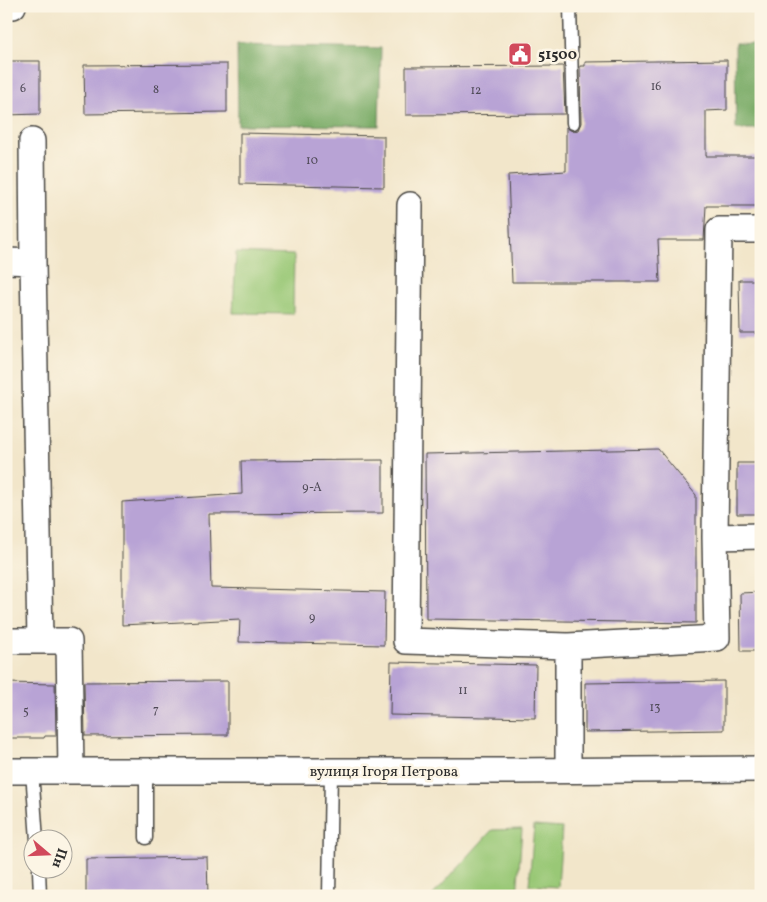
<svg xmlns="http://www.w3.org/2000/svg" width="767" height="902" font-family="Vollkorn,serif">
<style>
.green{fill:#99c876;stroke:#627a50}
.forest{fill:#7aac67;stroke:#526c49}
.building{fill:#b8a3d5}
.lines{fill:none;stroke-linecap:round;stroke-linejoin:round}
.service-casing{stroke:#494743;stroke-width:15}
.minor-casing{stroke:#494743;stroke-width:28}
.service{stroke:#fff;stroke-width:12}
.minor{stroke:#fff;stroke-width:25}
.labels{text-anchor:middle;stroke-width:5;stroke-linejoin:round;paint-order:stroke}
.number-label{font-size:12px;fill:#4e4956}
.poi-label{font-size:15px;font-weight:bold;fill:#2b2b2b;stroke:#fcf5e5;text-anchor:start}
.street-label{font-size:15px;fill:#2b2b2b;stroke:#fcf5e5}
</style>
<rect width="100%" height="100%" fill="#fcf5e5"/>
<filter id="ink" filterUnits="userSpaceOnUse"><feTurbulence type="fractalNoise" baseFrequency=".02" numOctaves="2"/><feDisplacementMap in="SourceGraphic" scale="10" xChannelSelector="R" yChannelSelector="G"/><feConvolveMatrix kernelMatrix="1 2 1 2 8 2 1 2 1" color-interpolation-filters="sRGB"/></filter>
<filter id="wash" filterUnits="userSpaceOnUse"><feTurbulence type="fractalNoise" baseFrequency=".0096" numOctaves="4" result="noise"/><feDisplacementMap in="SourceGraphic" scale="20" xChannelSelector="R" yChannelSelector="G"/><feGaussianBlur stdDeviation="1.12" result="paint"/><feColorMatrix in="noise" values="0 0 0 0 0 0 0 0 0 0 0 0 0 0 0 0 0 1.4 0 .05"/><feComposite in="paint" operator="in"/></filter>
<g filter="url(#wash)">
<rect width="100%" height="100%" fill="#f2e6ca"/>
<path class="green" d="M236,253L294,255L293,314L233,313Z
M534,826L562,828L558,887L529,885Z
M522,829L517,896H432L492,830Z"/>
<path class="forest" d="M735,43L761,44V129H736Z
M237,45L381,48L379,126L238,125Z"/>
<g id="blocks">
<path class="building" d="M727,60V110L706,111V156H761V206H706L704,240H658L660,282H512L508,175L566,171V127L570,130L574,131L578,130L581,123L580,66H585V62Z
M6,61H40V114L6,115Z
M227,64V112L85,114L84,65Z
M563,66L565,114L406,115V67Z
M240,133L384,136V187L240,184Z
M739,280H761V333H740Z
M658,449L696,495V623L426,619L425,454Z
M383,460V513L209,514L211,588L385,592L384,645L239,642L240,619L122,625V502L242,494L241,461Z
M737,463H761V514H737Z
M761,592V651H741L740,593Z
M391,662L536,665L535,718L390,715Z
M228,681V735L85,736L84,682Z
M724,681V730L585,732V683Z
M6,683L55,684L56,736H45L44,738H6Z
M207,857L208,896H86V859Z"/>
</g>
</g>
<g filter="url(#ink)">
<use href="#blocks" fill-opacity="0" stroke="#494743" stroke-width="1"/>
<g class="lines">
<g class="service-casing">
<path id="service" d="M570,6L573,123
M32,771L37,840
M146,838V771
M39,870L40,896
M329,896L331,771"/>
</g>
<g class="minor-casing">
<path id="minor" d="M6,6H13
M32,141L33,262
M410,205L406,641L568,646V770
M761,230H719L715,537L761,536
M6,261L33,262L40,641
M6,641H69L71,771
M568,646L717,638L715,537
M6,771H511L761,769"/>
</g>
<use href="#service" class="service"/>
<use href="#minor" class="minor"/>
</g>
</g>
<defs>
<g id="civic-square" transform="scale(1.25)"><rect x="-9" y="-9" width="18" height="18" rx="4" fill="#d1495b" stroke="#fcf5e5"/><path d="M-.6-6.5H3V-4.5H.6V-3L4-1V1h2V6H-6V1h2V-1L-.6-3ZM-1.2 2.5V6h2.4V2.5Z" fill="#fff"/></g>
</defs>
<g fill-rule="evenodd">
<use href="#civic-square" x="520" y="54"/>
</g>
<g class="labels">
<g class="number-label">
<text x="656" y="90">16</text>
<text x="23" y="92">6</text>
<text x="156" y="93">8</text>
<text x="476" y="94">12</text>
<text x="312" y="164">10</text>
<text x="312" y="491">9-А</text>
<text x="312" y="621">9</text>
<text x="463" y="694">11</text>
<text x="655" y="711">13</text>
<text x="156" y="713">7</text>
<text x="26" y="715">5</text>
</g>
<g class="poi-label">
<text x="538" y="59">51500</text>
</g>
<g class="street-label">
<text x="384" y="776">вулиця Ігоря Петрова</text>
</g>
</g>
<rect width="767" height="902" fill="none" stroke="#fcf5e5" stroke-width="25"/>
<g transform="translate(48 854) rotate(109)"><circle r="24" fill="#fcf5e5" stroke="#a8a49b"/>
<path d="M0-4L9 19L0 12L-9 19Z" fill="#d1495b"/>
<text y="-8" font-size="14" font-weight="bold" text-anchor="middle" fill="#2b2b2b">Пн</text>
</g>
</svg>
